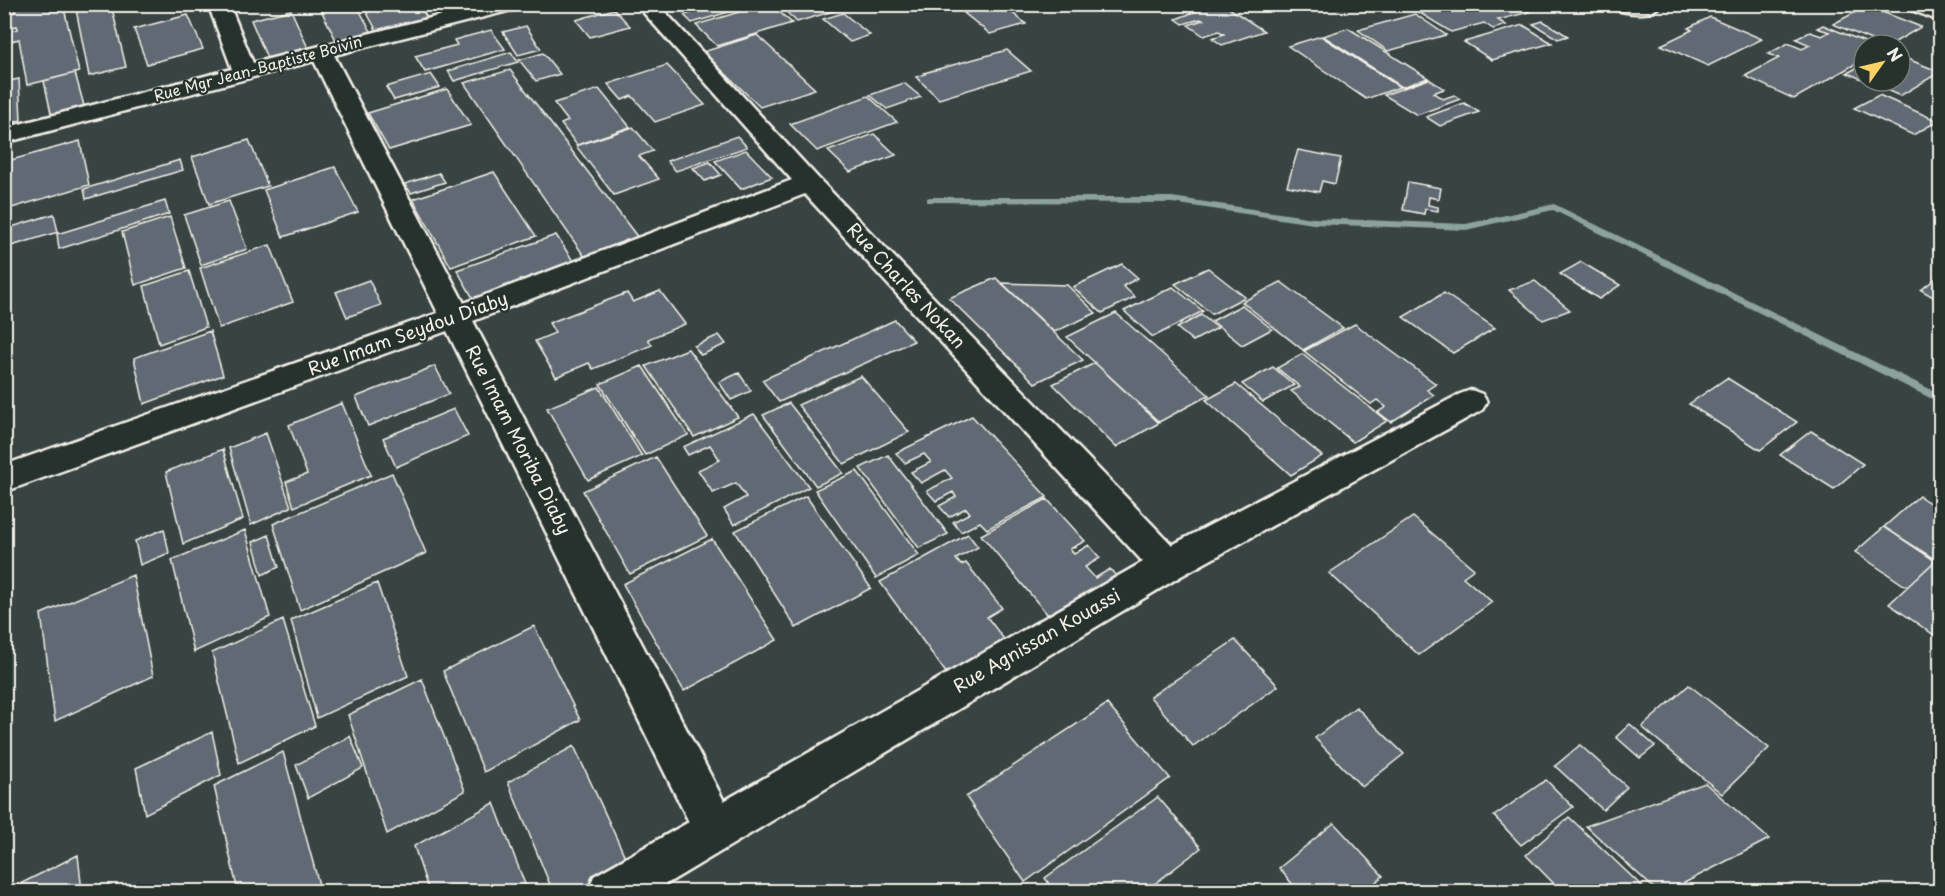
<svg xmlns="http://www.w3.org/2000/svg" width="1945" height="896" font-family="'Playpen Sans',sans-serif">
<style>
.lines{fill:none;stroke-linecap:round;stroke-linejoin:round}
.stream{fill:#8da19e;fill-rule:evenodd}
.building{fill:#5e6b75;stroke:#f4f1e8;stroke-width:1.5}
.minor-casing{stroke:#f4f1e8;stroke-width:5}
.minor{fill:#26332d;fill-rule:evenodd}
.labels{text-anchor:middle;stroke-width:4.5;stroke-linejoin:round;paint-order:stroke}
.far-street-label{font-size:15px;fill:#f4f1e8;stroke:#26332d}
.street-label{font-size:18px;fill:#f4f1e8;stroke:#26332d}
</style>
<rect width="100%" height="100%" fill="#374443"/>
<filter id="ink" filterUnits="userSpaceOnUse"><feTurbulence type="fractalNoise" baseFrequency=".0167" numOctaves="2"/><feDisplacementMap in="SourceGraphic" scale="12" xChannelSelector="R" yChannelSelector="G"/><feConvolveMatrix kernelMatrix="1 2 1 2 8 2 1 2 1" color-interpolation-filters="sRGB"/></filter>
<g filter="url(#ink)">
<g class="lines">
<path class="stream" d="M930,197H1172L1313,218L1466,224L1554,204L1940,394V403L1553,210L1466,230L1313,224L1172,203L927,202V198Z"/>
</g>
<path class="building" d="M4,4H63L79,72L27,85L19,39L4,43V32L18,29L17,26L4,29V15L15,12L14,6L4,8Z
M75,4H111L126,67L89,76Z
M318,4H356L374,37L339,46Z
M362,4H419L428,20L378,33Z
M685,4H716L693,12Z
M721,4H755L692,23L684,15Z
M765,4H770L792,23L717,46L696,25Z
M778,4H857L797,22Z
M994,4H1002L1026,24L990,34L964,13Z
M1199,4H1223L1264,31L1222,45L1212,38L1224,34L1219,31L1204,36L1188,25L1203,20L1200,19L1183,24L1176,19L1202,9L1196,6Z
M1451,4H1517L1529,12L1498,20L1506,25L1493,29L1484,23L1451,32L1420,13Z
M1867,6L1921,27L1890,45H1883L1833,24Z
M614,9L630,26L590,37L576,20Z
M291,10L308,48L267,58L251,20Z
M843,13L870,35L850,42L823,19Z
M1415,14L1446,35L1388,51L1358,30Z
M188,15L203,49L147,64L134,29Z
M1710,17L1762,39L1708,66L1661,45L1692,30L1688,28Z
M1543,21L1568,36L1558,39L1533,24Z
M1523,25L1552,43L1492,60L1464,42Z
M1823,25L1872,45H1864V59L1794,99L1745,76L1779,58L1768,54L1788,43L1802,49L1810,45L1796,39L1810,32L1822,36L1829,32L1817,28Z
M526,26L541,49L518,55L503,32Z
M1348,28L1428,78L1402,87L1323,36Z
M491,30L505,49L425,72L415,56L457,45L454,40Z
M757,35L815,89L760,107L703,52Z
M1321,36L1400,87L1366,99L1288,46Z
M1007,50L1031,71L939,99L916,77L925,74L924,73Z
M511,52L518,62L454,81L448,71Z
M543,53L560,74L536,81L519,60Z
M1900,56L1940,72L1900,96L1865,81H1900Z
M1864,64V80L1847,73Z
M667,65L705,105L655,122L632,96L622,100L608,84Z
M510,70L642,243L589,263L464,83Z
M75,73L86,113L53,122L44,81Z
M431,74L440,87L394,100L386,87Z
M19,79L21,120L4,125V82Z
M1429,79L1444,89L1433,93L1443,99L1454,95L1460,99L1417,115L1384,95Z
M904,83L921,97L887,109L870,95Z
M447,89L471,125L389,150L368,113Z
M599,89L630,127L577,145L561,124L568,121L554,103Z
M1879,95L1938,121L1913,135L1854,108Z
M868,96L897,122L817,151L790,124Z
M1464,103L1479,112L1440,126L1426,117Z
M633,127L653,151L639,156L659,179L614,195L576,146Z
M874,134L896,155L850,172L828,151Z
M737,136L747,147L676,171L667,161Z
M249,140L268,186L209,204L192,157Z
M80,141L89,185L5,210L4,162Z
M746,150L772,177L741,189L715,161Z
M1298,150L1341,158L1335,184L1322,181L1319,192L1287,186Z
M180,160L183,170L86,199L84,189Z
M710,162L721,175L705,181L693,168Z
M335,167L358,212L283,237L264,190Z
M494,172L536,236L451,267L413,199Z
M439,173L445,182L411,193L405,184Z
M1408,182L1441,188L1439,199L1429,197L1428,205L1438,207V211L1425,209L1424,214L1403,210Z
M165,201L169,214L59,249L57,234Z
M229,201L247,249L201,265L184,215Z
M54,214L58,232L8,247L5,229Z
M170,217L186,268L135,285L122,232Z
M556,235L577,267L477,305L457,270Z
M270,245L293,302L219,328L200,268Z
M1581,262L1620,285L1599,299L1560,274Z
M1122,264L1138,278L1123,286L1135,297L1102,313L1073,287Z
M1208,268L1245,297L1212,314L1175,284Z
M189,271L206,327L159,344L144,286Z
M1940,275V301L1921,290Z
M996,278L1083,360L1035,383L949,298Z
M369,280L381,305L347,317L336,292Z
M1535,281L1570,310L1543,320L1509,290Z
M1281,282L1343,328L1303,350L1242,302Z
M1002,283L1067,285L1096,313L1054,332Z
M1173,287L1203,311L1153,337L1124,311Z
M660,291L685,324L648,339L652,345L593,369L589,363L556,377L535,341L555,333L549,323L627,293L633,302Z
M1444,293L1495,328L1453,353L1403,317Z
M1242,305L1272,329L1242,345L1212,321Z
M1116,313L1209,395L1159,422L1067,337Z
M1201,315L1218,328L1193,341L1177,328Z
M895,320L914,341L779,402L762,380Z
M1355,324L1436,384L1427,390L1434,395L1391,422L1378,412L1386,407L1377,400L1371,404L1304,351Z
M210,331L223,375L144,404L134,358Z
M719,335L726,344L701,355L694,346Z
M688,349L738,417L694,437L646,366Z
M1302,354L1387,421L1353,442L1291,391L1300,387L1277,368Z
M1095,363L1159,423L1116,447L1053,384Z
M435,366L449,394L368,426L356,397Z
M642,366L688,435L645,455L600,384Z
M1273,367L1294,385L1263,402L1242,384Z
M739,373L751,391L731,400L719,382Z
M861,376L909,432L844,464L798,405Z
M1727,378L1797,422L1760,450L1689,404Z
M1236,384L1322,456L1291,475L1206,400Z
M599,387L642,456L588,480L547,408Z
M342,403L371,475L294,507L286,482L307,474L289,425Z
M789,403L843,473L816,486L763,415Z
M454,409L468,436L396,467L383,438Z
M754,414L809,487L734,525L724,509L746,497L736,483L713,493L698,470L720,460L710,445L688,455L683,447Z
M972,416L1047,497L987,529L980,522L961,532L953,522L970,513L966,508L949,517L939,506L956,497L953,492L936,501L927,491L952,478L945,470L921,483L911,472L931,462L924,454L905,463L896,453Z
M1811,431L1863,464L1834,489L1780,455Z
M266,433L291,507L251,525L229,448Z
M223,449L243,519L183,544L166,472Z
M888,455L948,534L919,548L860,468Z
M656,457L707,536L630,574L583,491Z
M857,471L919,555L876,578L815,490Z
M392,473L426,553L300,610L273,524Z
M1940,491V507L1930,500Z
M806,496L871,588L796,628L735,531Z
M1919,496L1940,510V564L1884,527Z
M1047,499L1085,541L1070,549L1074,554L1089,545L1100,558L1085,567L1095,578L1110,569L1120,580L1052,620L981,535Z
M1413,517L1474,569L1463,577L1492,602L1419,655L1329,573Z
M1884,527L1936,560L1907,587L1855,552Z
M164,529L169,553L140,565L135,541Z
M245,530L270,617L194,652L172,560Z
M968,534L978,547L956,559L961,565L966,563L1002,608L987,617L1010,647L952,681L880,582Z
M269,535L279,567L262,575L253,542Z
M712,539L777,640L684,691L623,584Z
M1936,560L1940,564V639L1889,604Z
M133,575L153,676L55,721L41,614Z
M377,583L408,676L317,718L291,620Z
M283,620L315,726L239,763L212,653Z
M534,626L580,720L484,772L443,671Z
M1235,640L1278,686L1193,746L1150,697Z
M422,679L465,791L387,834L348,715Z
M1689,685L1769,748L1722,794L1642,727Z
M1107,704L1170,778L1025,882L966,797Z
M1356,707L1404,754L1362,787L1315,738Z
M1630,724L1655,746L1640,758L1616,737Z
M212,732L221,775L145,814L136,768Z
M350,736L363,768L308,798L296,765Z
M1580,745L1627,787L1603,810L1555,766Z
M574,746L627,861L576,892H553L508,782Z
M283,752L321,892H238L214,786Z
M1546,780L1573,807L1521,845L1494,816Z
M1705,783L1769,839L1667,892H1658L1586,826Z
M1158,797L1201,848L1144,892H1054L1045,878Z
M494,803L528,892H429L414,846Z
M1569,817L1648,892H1562L1526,855Z
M1334,823L1383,876L1364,892H1299L1279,868Z
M78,855L82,892H16V886Z"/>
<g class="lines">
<g class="minor-casing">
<path id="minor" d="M208,4H229L253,63L486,4H523L520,8L334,55L464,303L792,180L636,4H658L818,178L1172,545L1460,394L1471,390L1482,394L1487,402L1482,410L1181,576L653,892H588L594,876L689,822L447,331L4,492V465L438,313L314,61L4,143V128L232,69ZM805,194L1143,562L724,801L473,321Z
M1606,4H1661C1651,19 1624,12 1609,8Z
M1903,4H1933L1940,8V21L1906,8Z"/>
</g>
<use href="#minor" class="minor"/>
</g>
</g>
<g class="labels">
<g class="far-street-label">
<text transform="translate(258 69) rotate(-15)" y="5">Rue Mgr Jean-Baptiste Boivin</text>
</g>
<g class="street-label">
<text transform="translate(906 286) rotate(47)" y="6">Rue Charles Nokan</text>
<text transform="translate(408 334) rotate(-20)" y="6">Rue Imam Seydou Diaby</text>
<text transform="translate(518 440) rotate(63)" y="6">Rue Imam Moriba Diaby</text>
<text transform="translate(1037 641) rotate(-30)" y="6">Rue Agnissan Kouassi</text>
</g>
</g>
<rect width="1945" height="896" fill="none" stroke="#26332d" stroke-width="24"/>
<rect x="12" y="12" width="1921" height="872" fill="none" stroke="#f4f1e8" stroke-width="2" filter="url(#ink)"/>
<g transform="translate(1882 63) rotate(56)"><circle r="28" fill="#26332d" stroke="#787f78" stroke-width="1.5"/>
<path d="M0-4.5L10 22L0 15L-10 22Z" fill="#ffd166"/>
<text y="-9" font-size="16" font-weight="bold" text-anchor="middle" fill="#f4f1e8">N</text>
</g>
</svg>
